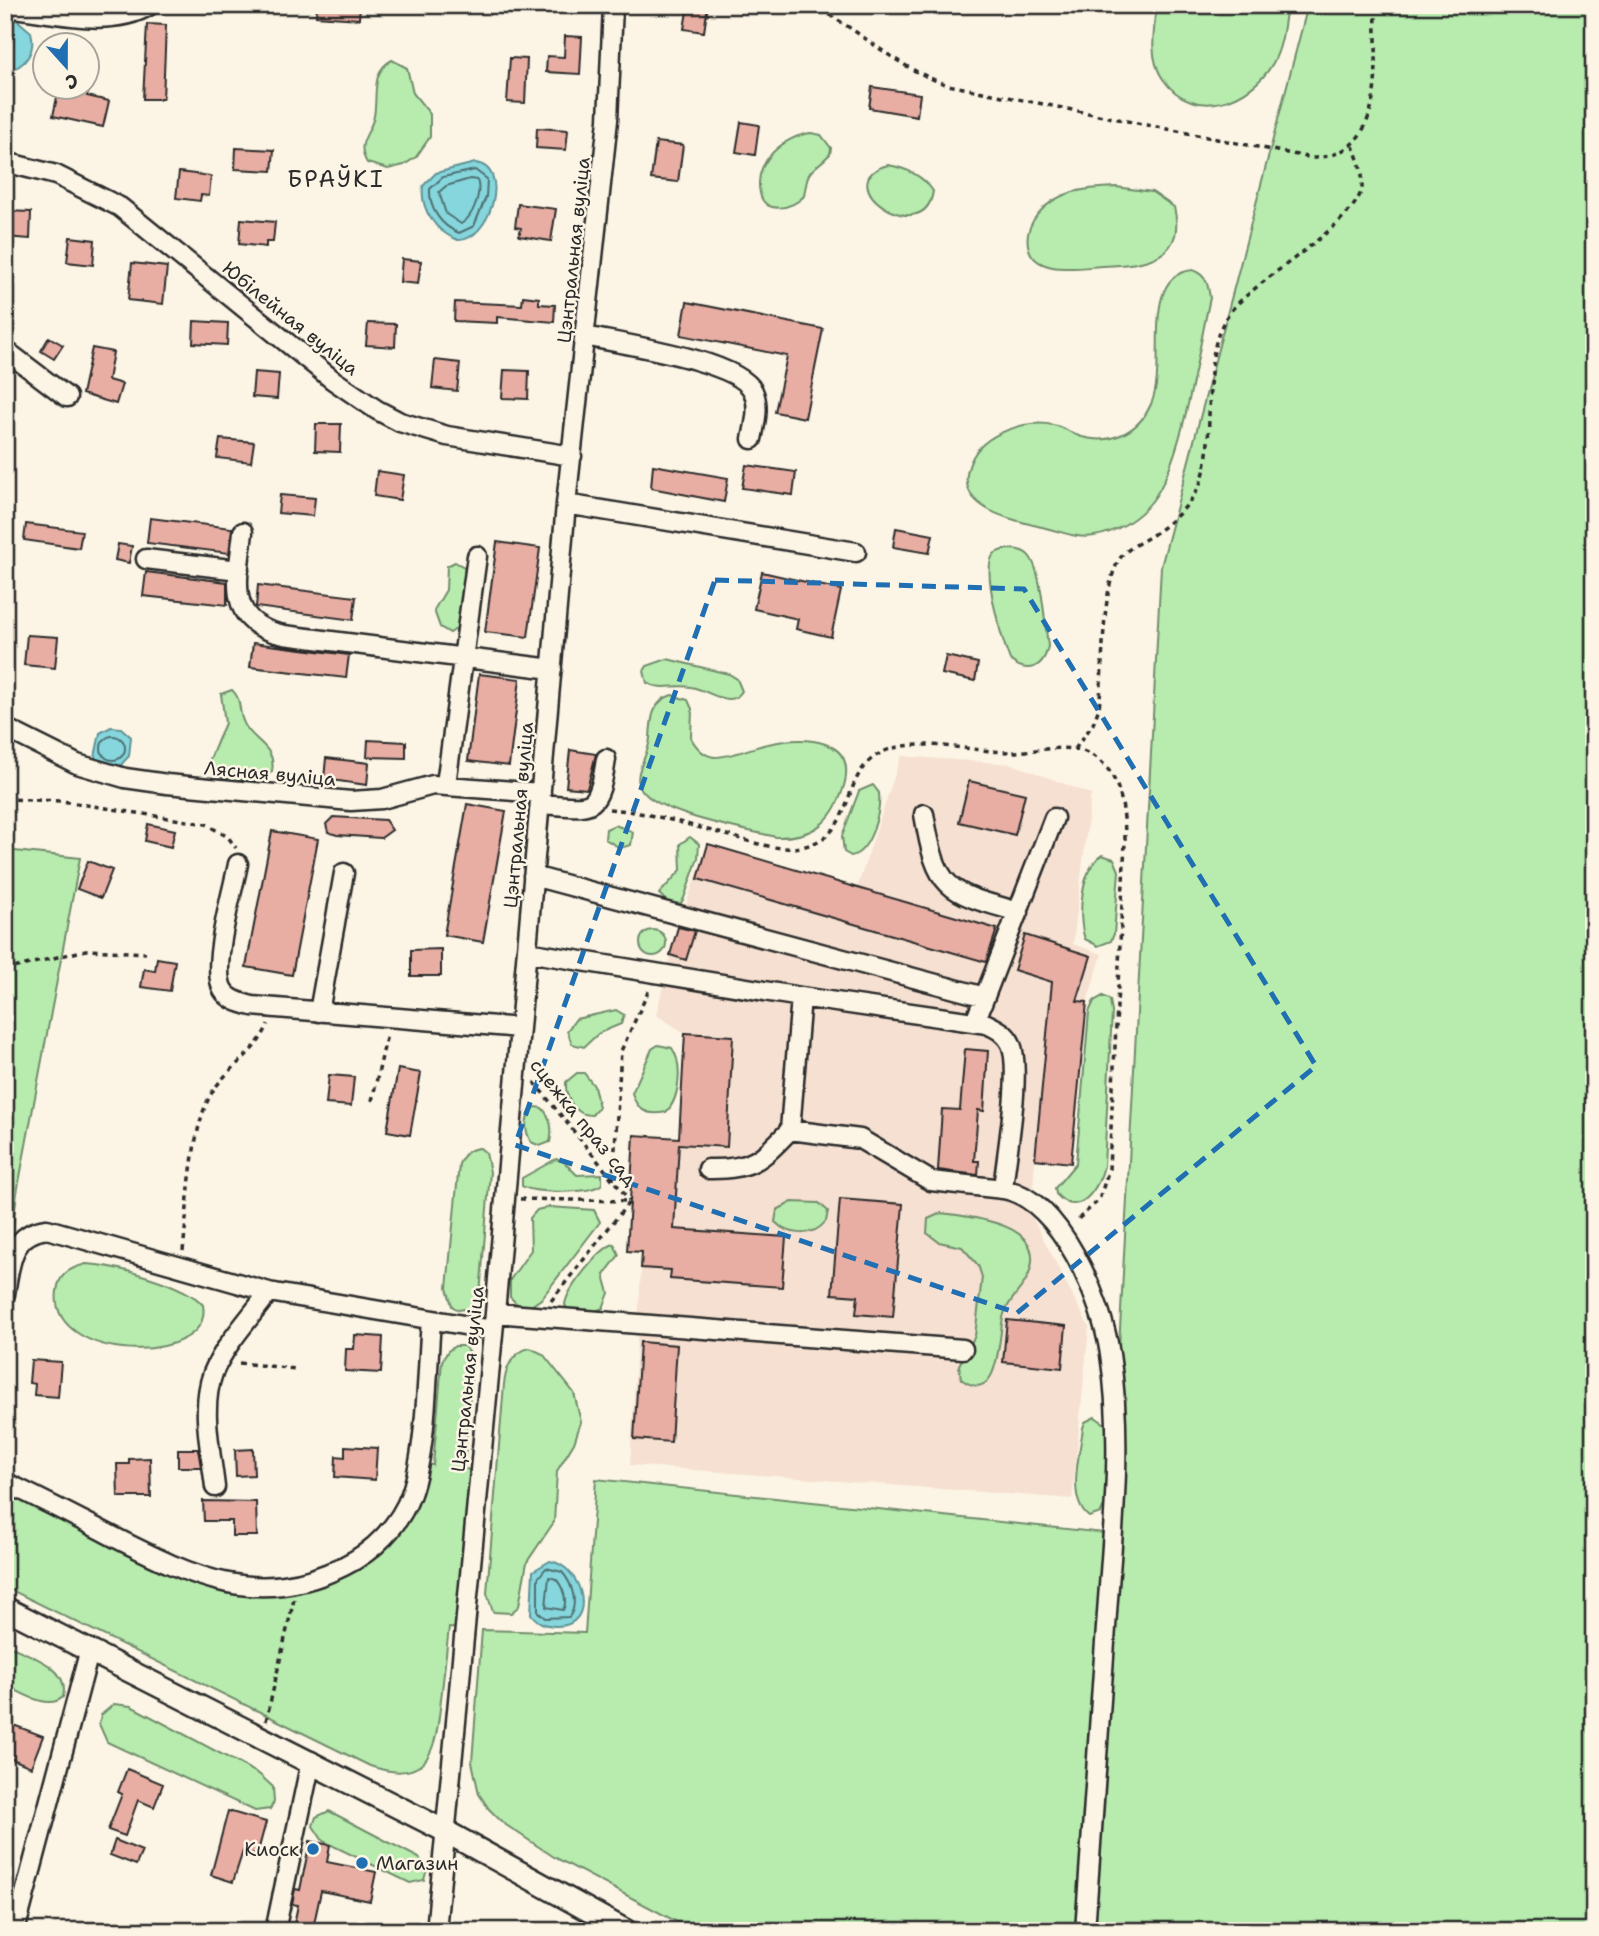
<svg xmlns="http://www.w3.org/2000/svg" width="1599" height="1936" font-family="'Shantell Sans',sans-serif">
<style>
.built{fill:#f6e0d1}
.green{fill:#b7ecae;stroke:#718c6c;stroke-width:2}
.water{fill:#85d7dd;stroke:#619296;stroke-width:2}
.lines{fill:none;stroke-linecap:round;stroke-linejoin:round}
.shore{stroke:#4f7072;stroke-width:2}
.building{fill:#e8aea3;stroke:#2b2b2b;stroke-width:2}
.minor-casing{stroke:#2b2b2b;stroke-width:23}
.major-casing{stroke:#2b2b2b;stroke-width:26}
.path{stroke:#2b2b2b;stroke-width:3.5;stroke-dasharray:5 5;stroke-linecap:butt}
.minor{stroke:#fcf5e5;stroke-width:18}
.major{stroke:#fcf5e5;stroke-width:21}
.marked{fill:none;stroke:#1f6fb2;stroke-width:5;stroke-dasharray:14 9;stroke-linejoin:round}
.poi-dot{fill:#1f6fb2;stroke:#fcf5e5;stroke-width:2.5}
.labels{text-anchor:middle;stroke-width:5;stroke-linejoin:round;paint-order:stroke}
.street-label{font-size:19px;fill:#2b2b2b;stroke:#fcf5e5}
.poi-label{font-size:19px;fill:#2b2b2b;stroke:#fcf5e5;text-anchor:end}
.quarter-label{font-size:23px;letter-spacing:2px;fill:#2b2b2b;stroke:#fcf5e5}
</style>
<rect width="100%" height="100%" fill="#fcf5e5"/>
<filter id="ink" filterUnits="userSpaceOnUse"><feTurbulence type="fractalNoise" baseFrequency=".0143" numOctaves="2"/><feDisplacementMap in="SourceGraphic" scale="14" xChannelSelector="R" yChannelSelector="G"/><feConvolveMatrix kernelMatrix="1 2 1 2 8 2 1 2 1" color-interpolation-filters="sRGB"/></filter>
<g filter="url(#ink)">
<path class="built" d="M901,756L1012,764L1091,794L1073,944L1102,954L1087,1002L1071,1163L1035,1160L1031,1215L1089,1327L1072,1499L630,1465L642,1252L627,1251L634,1135L679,1137L685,1033L656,1015L678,926L708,844L857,888Z"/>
<path class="green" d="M1157,5H1287C1284,24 1283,45 1273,63C1251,102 1193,123 1163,79C1148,58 1154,29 1157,5Z
M1308,5H1594V1931H694L554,1857L503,1823L489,1809L479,1794L472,1762L482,1630L585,1633L596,1479L1113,1534L1115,1422L1161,567Z
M392,60L407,68L413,93L430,114V137L416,157L404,165L388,169L367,163C355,142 370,136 374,116C378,95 370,72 392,60Z
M811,133L821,135L831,148L830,154C810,175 809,164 804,196C793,209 764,215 760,193C753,162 784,136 811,133Z
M888,165C907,168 922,175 933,191C925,251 825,182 888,165Z
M1116,187L1152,192L1174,207C1187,260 1144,264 1103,266C1081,267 1033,277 1028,245C1026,234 1031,223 1037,215C1057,190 1087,188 1116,187Z
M1193,270C1207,276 1208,284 1210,298C1198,350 1183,461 1152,501C1139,518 1116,533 1094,536C1078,539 1058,531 1042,527C1010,519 950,508 971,461C982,434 1026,419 1053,425C1064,427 1072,434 1082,437C1111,445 1139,432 1151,404C1169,365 1138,275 1193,270Z
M1005,549C1014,549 1024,549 1030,557C1042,573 1045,625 1048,646C1044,668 1027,675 1010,660C1003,642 980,569 994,554C997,551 1001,551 1005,549Z
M455,562L464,567L465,574L459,627L450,633L440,627L434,610L446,590L447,566Z
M667,659L729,674L737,679L742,691C738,696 736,699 729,699C716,699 704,689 691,687C676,684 661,691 647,683L644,671L647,666Z
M232,690C242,699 238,709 243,721C250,741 277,745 272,771C257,789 219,785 208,764L225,723L221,694Z
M672,695L688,700L692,709L691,738C696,747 703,756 715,757C732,757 752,747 768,744C804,736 860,737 843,789C832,823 812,838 776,837C747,830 646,813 639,784C635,770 649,754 650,738C651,719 652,701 672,695Z
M873,785L879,793C881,811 871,852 851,856L844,852L842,836L859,791Z
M615,825L633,832L631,845L620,848L605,839L606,829Z
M690,837L699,844L698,858L684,898L681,903L671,905L659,894L681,870L680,844Z
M5,850L80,858L17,1193L5,1294Z
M1102,855L1114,859L1119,871L1114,934L1111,941L1098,946L1085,939C1077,917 1081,868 1102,855Z
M640 943a13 13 0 1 1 26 0a13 13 0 1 1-26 0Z
M1103,996L1110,1000L1112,1012L1104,1166C1099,1188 1079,1220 1056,1194L1055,1188L1076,1163L1089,1012L1094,1001Z
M616,1010L624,1015L621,1024L599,1033L584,1047L572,1044L567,1031L576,1019Z
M658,1045L672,1048C683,1064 680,1099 666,1112C648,1116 637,1111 632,1093L652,1049Z
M577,1073H584L594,1086L599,1107L592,1115C575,1116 565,1097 566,1082Z
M535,1107L542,1108C551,1117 553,1130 550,1142L540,1146L531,1142C524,1130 524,1117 535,1107Z
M480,1148L486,1153L490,1172L480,1295L472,1308L458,1310L452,1306L447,1288L459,1164C464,1154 468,1149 480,1148Z
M556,1159L564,1162L577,1175L602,1174V1184C591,1194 534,1194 522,1186V1178Z
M792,1202L819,1203L828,1211L826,1221C813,1238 789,1236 775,1222L777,1210Z
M549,1207L594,1210L600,1222L541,1299L531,1306L521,1308L510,1297V1280L531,1250L530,1218L537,1210Z
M941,1213C969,1217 1042,1222 1031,1267C1028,1285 1010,1297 1004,1314C998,1330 1002,1409 961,1379L959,1365L975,1336L982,1277L978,1265L962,1247L939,1242L927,1233L928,1219Z
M614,1244L619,1255L604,1275L609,1293L603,1308L588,1314L568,1310L565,1305C566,1290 600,1248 614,1244Z
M86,1264C113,1265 186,1284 203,1305C214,1367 47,1364 57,1291C59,1273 71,1268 86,1264Z
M455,1346H464L470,1353L472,1368L464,1469L479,1471L465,1629L449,1628C446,1652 444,1675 441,1699C436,1748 431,1787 370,1766L5,1587V1482L150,1555L279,1587L380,1541L419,1463L433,1465L442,1361L448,1351Z
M530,1348L543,1354L574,1393L581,1422L574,1443L557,1471L554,1522L527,1562L519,1606L511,1613L493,1612L487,1593L504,1384C506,1367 512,1352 530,1348Z
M1095,1417L1105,1424L1108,1433L1107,1499L1101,1513L1089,1517C1066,1499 1080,1453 1083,1428L1085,1422Z
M5,1644C27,1655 71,1666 63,1697C48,1711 21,1692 5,1685Z
M114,1704L131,1706L259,1774L273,1787L274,1802L270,1809L255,1811L107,1742L99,1724L101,1715Z
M329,1811L419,1858L427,1869L424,1880L410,1883L323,1841L313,1826L316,1817Z"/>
<path class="water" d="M17,20L31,32C36,51 26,68 5,71V25Z
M475,163C513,167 489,242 458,240C436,232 420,210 423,186L436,173Z
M111,727L121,728L131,737L129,756L119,767L97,762L95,757L100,733Z
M550,1561C583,1566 599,1628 555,1626C544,1625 538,1623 531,1614L533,1571Z"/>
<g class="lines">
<path class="shore" d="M475,170L487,179L486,197L474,226L459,233C441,226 429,209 430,189L443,177Z
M470,179L477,180C482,193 473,217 461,224L446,214L439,192L446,186Z
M101 748a12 12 0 1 1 24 0a12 12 0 1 1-24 0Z
M546,1568L562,1572C572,1583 579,1604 569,1617L545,1618L538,1612V1578Z
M549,1577L556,1579C563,1587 568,1601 563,1610L546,1607Z"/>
</g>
<path class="building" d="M317,5H360L359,19L316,16Z
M688,5H708L704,32L684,29Z
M147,24L166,25L163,99H143Z
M565,36L582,37L580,74L546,72L547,56L564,57Z
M510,58L527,59L525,103L507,102Z
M872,87L920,94L917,116L869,108Z
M59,88H89L87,96L109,101L103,127L53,116Z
M741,122L759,125L755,155L736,152Z
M537,128L568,130L566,150L536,148Z
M656,142L683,145L678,182L651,179Z
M236,148L274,150L272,171L235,169Z
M179,172L211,176L209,196L201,195L200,201L176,198Z
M518,204L556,209L551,241L519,236L521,228L515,227Z
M5,211L31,212L30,239L5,237Z
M241,219L275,222L273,242H266V247L239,244Z
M70,237L95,240L93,265L67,262Z
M402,259L421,261L418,284L400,282Z
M132,263L167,267L163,304L128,300Z
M523,296L539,298V304L555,305L554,322L497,317V323L454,321L455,302L522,305Z
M687,302L823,329L805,418L775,412L787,356L681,335Z
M194,321L228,323L227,345L193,343Z
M368,323L396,324L395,347L366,345Z
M49,337L63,345L54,359L41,351Z
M92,348L113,352L108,380L122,384L116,404L82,394Z
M435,360L460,363L457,391L432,388Z
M504,370L529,371L528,399L502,398Z
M254,372L279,374L277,399L252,397Z
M316,424H341L340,452L315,451Z
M220,439L254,442L251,462L217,458Z
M653,465L728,478L724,502L651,488Z
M746,465L796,472L793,495L742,488Z
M377,471L404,475L400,500L374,496Z
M280,495L315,498L313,516L278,513Z
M150,518L232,528L229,553L147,543Z
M26,524L82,531L79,548L24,540Z
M896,528L933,535L929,553L893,547Z
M497,542L540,548L528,637L485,632Z
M118,544L132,546L129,563L115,560Z
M146,572L227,582V605L143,596Z
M762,572L841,590L831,637L796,629L798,619L754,609Z
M258,585L356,597L353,620L256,607Z
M27,635L58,637L55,668L24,665Z
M253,643L349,655L346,678L250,667Z
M946,656L978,663L975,681L942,674Z
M479,674L520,679L509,766L468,761Z
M368,740L406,742V758L367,757Z
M570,750L596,754L587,789L566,787Z
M326,758L369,763L367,785L324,779Z
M969,781L1025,794L1015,835L959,822Z
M467,804L506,811L483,942L444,935Z
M333,817L385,820L392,830L381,838L337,835L328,832L326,824Z
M148,824L175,830L171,847L145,841Z
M272,831L318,839L292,975L246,967Z
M708,844L997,929L986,962L698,879Z
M88,861L112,870L101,898L77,889Z
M678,927L695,931L686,960L670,955Z
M1025,935L1091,956L1077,1001L1087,1002L1071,1163L1035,1159L1052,982L1014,970Z
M441,949V976H411V950Z
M157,958L175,961L170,991L141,987L144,969L155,971Z
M685,1033L733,1036L727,1147L679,1144L674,1229L786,1237L782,1287L670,1279L671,1270L641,1268L642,1252L627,1251L634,1135L679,1138Z
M965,1049L988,1051L984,1111L978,1110L974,1161H979L978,1175L938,1170L942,1109L960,1110Z
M398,1069L421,1073L410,1135L387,1131Z
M329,1075L354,1077L351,1106L326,1104Z
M840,1199L903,1204L893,1317L856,1314L858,1296L832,1294Z
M1007,1320L1066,1326L1062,1368L1003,1362Z
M355,1335L383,1337L381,1373L345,1371L346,1349H354Z
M640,1342L677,1345L671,1442L634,1439Z
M31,1360L61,1362L58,1397L34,1395L35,1384L29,1383Z
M345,1446L377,1448L375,1480L335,1477L336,1456L345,1457Z
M178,1449H198L201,1467H178Z
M253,1449L254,1475L236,1476L235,1450Z
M150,1458L151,1497H118L117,1464H129V1459Z
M203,1501L256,1502L257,1536H232V1521H204Z
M5,1725L16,1726L43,1736L31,1767L5,1756Z
M127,1769L163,1784L154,1807L138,1800L125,1836L108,1830L122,1794L118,1792Z
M228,1811L266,1822L257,1855L243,1851L233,1882L211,1875Z
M115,1840L142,1851L136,1865L110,1855Z
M310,1841L330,1845L327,1862L376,1872L370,1901L321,1891L313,1928L294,1924L298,1905L292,1904L295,1889L300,1890Z"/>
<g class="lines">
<g class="minor-casing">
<path id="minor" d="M5,7C48,11 111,30 150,5
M5,162L56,175L120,207L333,380L377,410L400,422L447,436L572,456
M585,336C620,344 738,360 753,391C760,406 755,424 752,439
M5,350L67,397
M566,504L856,552
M243,532C238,579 224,623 284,635L552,669
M146,559L239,570
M5,728L77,764L125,778L167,784L351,801L382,799L433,785L541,793
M446,784L477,556
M540,804C591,807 598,816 606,759
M924,814C937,891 946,892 1019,912
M238,864C233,891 210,967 223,990C229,1000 241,1003 252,1006L520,1028
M533,876L985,997
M527,952L801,997L987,1024C997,1029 1006,1033 1011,1044C1022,1071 1006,1157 1003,1189C1061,1199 1102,1301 1110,1354C1123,1439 1113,1528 1107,1613C1100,1719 1092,1825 1085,1931
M801,997L790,1130L860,1139L931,1181L1003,1189
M319,1012L344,873
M975,1022L1054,818
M708,1169C752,1170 761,1160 790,1130
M5,1294C10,1264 11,1233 47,1229L269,1292L493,1330
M495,1313L963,1349
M5,1482C42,1500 78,1518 114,1537C193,1577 258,1609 344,1566C373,1552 400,1525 411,1494C427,1449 427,1370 431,1321
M215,1487C211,1451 200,1408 213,1373C225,1344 251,1317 269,1292
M15,1931L90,1649
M275,1931L311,1761
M436,1931L495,1313L566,504L608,120L613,5"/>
</g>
<g class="major-casing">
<path id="major" d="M5,1608L443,1830L626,1931"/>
</g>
<path class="path" d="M812,5C861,30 894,67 948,85L1312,158C1390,156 1374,61 1376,5
M1075,749L1093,724L1099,708C1104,669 1100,586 1121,557C1128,548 1141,542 1151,536C1174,520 1197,501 1204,472C1215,425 1200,351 1230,312C1256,279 1358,223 1362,187C1364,173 1358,159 1353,146
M5,799L62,801L206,824L228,837L236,848
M609,809C648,812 685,824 723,834C747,840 776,852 801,847C858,836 838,777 879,754C911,735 973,752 1010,752C1031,752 1053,746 1074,749C1082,750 1091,754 1098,759C1122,778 1125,814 1125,842L1109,1169L1099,1200L1075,1222
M5,970L86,950L146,953
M534,1082L630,1201
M372,1101L387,1034
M613,1180L621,1051L649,990
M520,1199L630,1201
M183,1251C188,1208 190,1126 213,1091C229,1066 258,1052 268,1024
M551,1301L630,1201
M239,1363L297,1369
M266,1721L294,1599"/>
<use href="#minor" class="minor"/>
<use href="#major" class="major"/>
</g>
</g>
<path class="marked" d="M715,580L1024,589L1316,1066L1017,1313L515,1145Z"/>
<g class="poi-dot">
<circle cx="313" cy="1849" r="7"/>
<circle cx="362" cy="1863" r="7"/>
</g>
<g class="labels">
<g class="street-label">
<text transform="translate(573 250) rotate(-84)" y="7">Цэнтральная вуліца</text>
<text transform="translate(291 318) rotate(39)" y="7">Юбілейная вуліца</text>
<text transform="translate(270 773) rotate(5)" y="7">Лясная вуліца</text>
<text transform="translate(518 815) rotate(-85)" y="7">Цэнтральная вуліца</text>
<text transform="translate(584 1122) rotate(51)" y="7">сцежка праз сад</text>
<text transform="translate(467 1379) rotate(-84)" y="7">Цэнтральная вуліца</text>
</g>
<g class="poi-label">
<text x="299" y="1856">Киоск</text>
<text x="376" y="1870" text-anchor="start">Магазин</text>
</g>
<g class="quarter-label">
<text x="336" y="187">БРАЎКІ</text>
</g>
</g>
<rect width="1599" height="1936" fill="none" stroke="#fcf5e5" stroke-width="28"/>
<rect x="14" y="14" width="1571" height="1908" fill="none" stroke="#2b2b2b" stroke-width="2.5" filter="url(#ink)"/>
<g transform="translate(66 66) rotate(159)"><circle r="33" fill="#fcf5e5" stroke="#a8a49b" stroke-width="2"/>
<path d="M0-5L12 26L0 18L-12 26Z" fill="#1f6fb2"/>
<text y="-10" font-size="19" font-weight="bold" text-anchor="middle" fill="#2b2b2b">С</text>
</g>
</svg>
